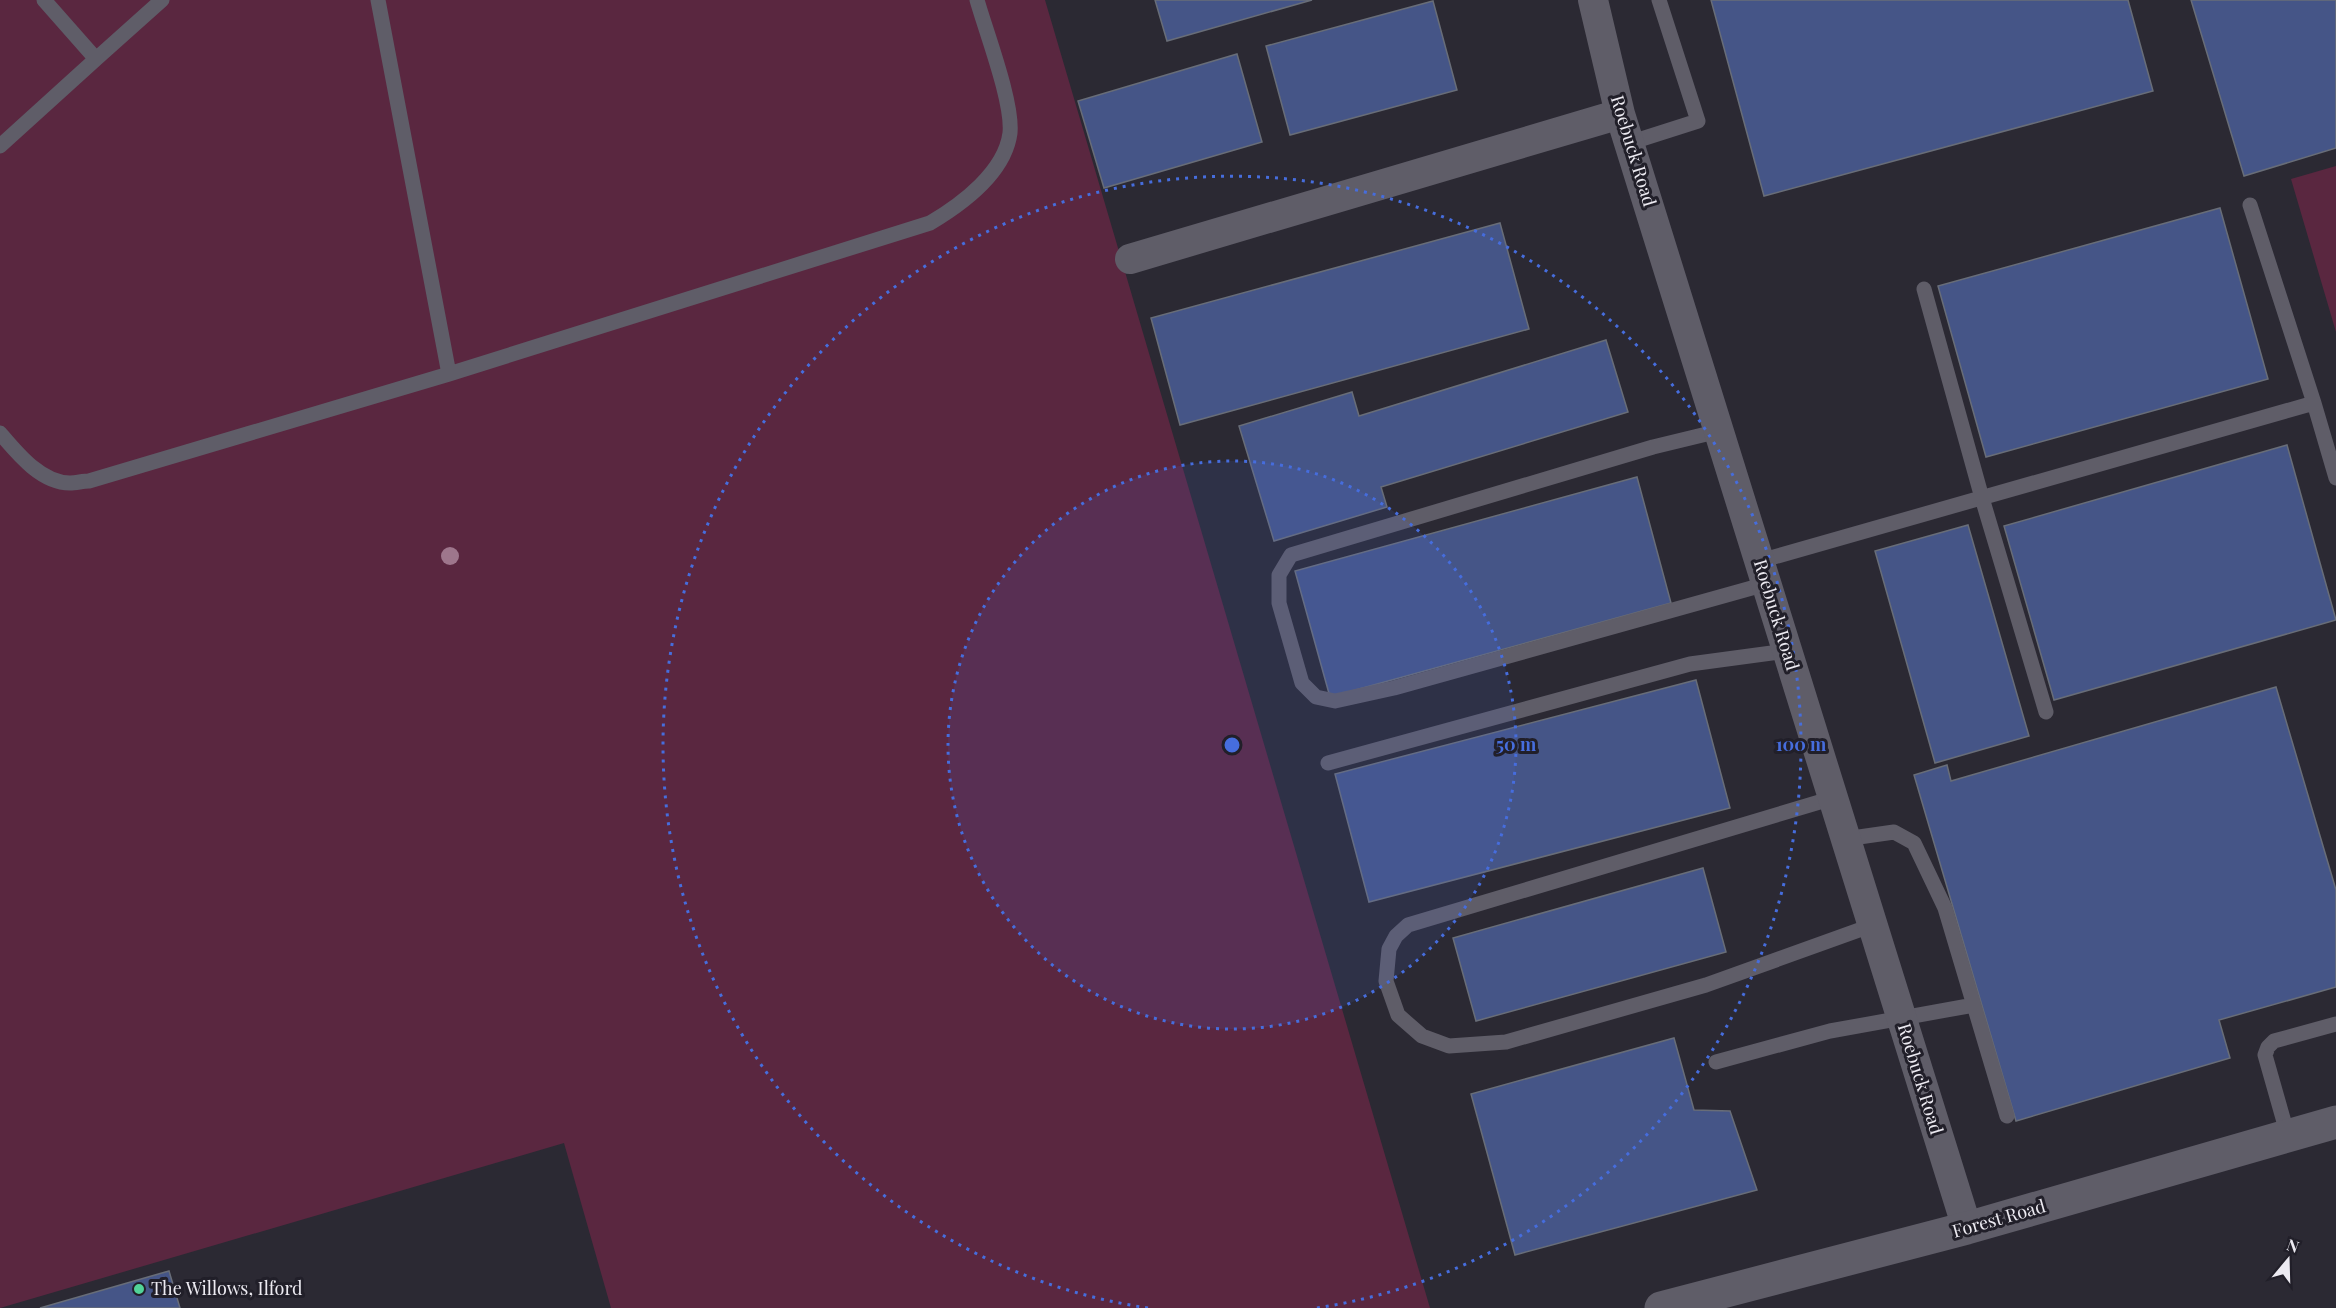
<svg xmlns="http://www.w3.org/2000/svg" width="2336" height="1308" font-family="'Playfair Display',serif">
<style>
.green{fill:#5a2740}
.building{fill:#455587;stroke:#686d78;stroke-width:1.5}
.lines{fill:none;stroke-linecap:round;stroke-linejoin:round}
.lane{stroke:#5f5d68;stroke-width:15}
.street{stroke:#5f5d68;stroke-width:30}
.secondary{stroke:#5f5d68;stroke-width:33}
.tree{fill:#9e768c}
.ring{fill:none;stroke:#466ddd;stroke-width:3;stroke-dasharray:3 6}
.poi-dot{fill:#51d398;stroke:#211f29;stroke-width:2}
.labels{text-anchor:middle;stroke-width:6;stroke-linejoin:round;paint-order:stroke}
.street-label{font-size:18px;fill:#eceaf1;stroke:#211f29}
.poi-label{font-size:18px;fill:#eceaf1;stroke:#211f29;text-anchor:start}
.centre{fill:#466ddd;stroke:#211f29;stroke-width:3}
.ring-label{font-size:18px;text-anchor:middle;font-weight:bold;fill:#466ddd;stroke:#211f29;stroke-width:6;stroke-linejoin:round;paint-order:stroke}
</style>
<rect width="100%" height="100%" fill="#2b2933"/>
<path class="green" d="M0,0H1045L1430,1308H611L564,1143L0,1308Z
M2336,166V332L2291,179Z"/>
<path class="building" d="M1155,0H1312L1167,41Z
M1711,0H2128L2153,91L1764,196Z
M2191,0H2336V148L2244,176Z
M1433,1L1457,90L1290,135L1266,46Z
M1237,54L1262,142L1104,188L1078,101Z
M2220,208L2268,379L1986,457L1938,286Z
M1500,223L1529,329L1180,425L1151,318Z
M1606,340L1628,412L1381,487L1387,507L1274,541L1239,426L1352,392L1359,416Z
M2287,445L2336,620L2054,700L2004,526Z
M1637,477L1671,603L1330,697L1295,571Z
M1968,525L2029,736L1935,763L1875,551Z
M1696,680L1730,808L1369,902L1335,774Z
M2276,687L2336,890V987L2219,1020L2230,1058L2016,1121L1914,775L1947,765L1951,781Z
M1703,868L1726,952L1476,1021L1453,938Z
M1674,1038L1694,1110L1730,1111L1757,1190L1515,1255L1471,1094Z
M169,1271L180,1308H40Z"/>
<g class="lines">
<path class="lane" d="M378,0L449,374
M96,59L162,0
M1629,143L1698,121L1659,0
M0,146L96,59L44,0
M1924,289L1982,498L2046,712
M2314,403L2336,478
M1719,431L1653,447L1291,555L1279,575V603L1302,683L1316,697L1335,701L1394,688L1766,584
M0,433C17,453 41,483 70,483C76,483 83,481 89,481L449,374L930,223C962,204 1005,172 1010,133C1013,102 986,32 977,0
M1760,561L2314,403L2250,205
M1328,763L1690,664L1787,651
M1833,798L1408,925L1396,936L1389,949L1386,981L1398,1015L1422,1036L1449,1046L1506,1042L1706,985L1873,925
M1845,839L1894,832L1914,843L1945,908L2007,1116
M1716,1062L1830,1031L1974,1005
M2288,1136L2265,1055L2268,1047L2274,1041L2336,1024"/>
<path class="street" d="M1593,0L1620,114L1967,1228
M1130,259L1620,114"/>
<path class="secondary" d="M1661,1308L1967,1228L2336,1122"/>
</g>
<circle class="tree" cx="450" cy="556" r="9"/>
<circle cx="1232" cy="745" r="284" fill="#466ddd" fill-opacity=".12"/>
<g class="ring">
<circle cx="1232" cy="745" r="284"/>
<path d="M1148 1308A569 569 0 1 1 1316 1308"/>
</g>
<circle class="poi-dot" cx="139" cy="1289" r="6"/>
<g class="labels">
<g class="street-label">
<text transform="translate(1633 151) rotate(73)" y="6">Roebuck Road</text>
<text transform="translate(1776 615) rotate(73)" y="6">Roebuck Road</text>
<text transform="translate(1920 1079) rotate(73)" y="6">Roebuck Road</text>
<text transform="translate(1999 1219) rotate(-16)" y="6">Forest Road</text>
</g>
<g class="poi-label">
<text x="151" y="1295">The Willows, Ilford</text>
</g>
</g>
<circle cx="1232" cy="745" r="9" class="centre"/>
<g class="ring-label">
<text x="1516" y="751">50 m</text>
<text x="1801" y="751">100 m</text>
</g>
<g transform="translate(2288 1260) rotate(19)" stroke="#211f29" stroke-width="4.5" paint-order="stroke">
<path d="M0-4.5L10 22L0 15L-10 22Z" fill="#eceaf1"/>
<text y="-9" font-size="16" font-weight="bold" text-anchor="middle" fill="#eceaf1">N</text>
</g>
</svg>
